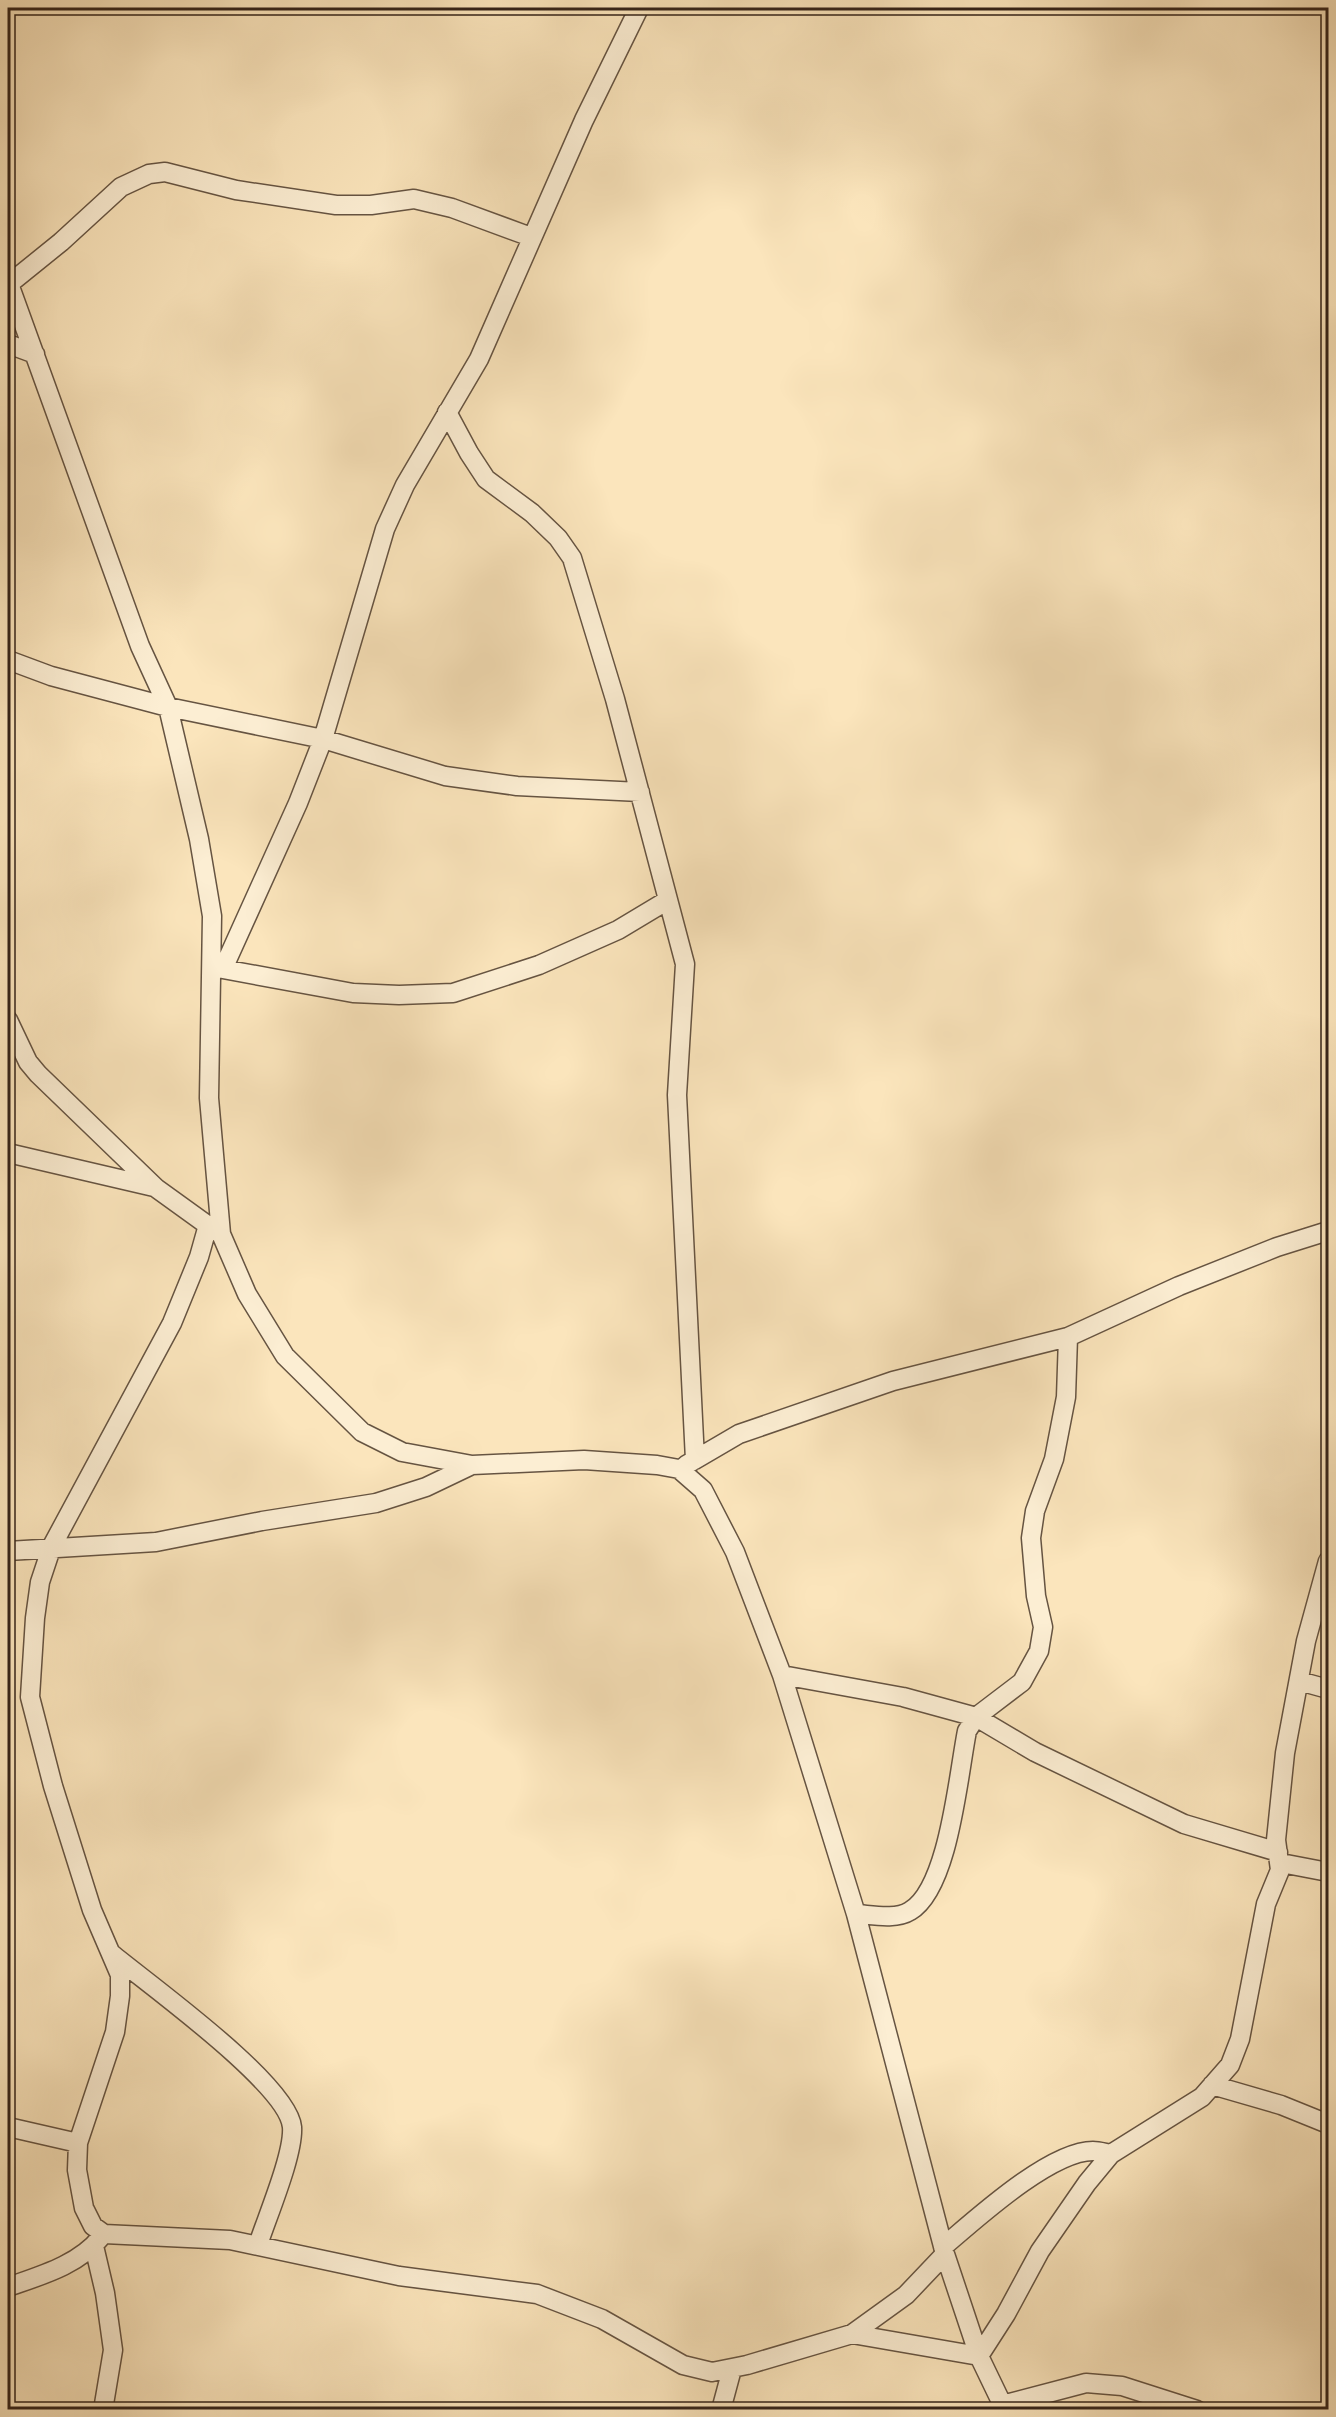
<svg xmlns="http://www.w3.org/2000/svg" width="1336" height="2417" font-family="'Libre Bodoni',serif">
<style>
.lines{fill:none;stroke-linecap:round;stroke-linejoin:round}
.street-casing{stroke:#665442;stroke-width:21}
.street{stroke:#fceed3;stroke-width:18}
</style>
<rect width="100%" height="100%" fill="#fbe5bc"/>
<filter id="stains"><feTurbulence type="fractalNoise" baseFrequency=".00333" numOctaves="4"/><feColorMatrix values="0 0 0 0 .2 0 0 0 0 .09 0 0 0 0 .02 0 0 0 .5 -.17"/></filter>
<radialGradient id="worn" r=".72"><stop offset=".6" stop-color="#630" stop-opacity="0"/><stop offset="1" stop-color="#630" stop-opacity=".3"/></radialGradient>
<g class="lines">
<g class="street-casing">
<path id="street" d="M8,281L140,646L168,707L199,839L212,916L209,1098L221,1234L247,1294L285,1356L362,1432L402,1452L472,1465L584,1460L657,1465L679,1469L703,1490L735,1552L782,1675L856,1914L945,2254L979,2356L1005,2410
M9,284L61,242L121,187L149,174L165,172L236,190L336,205H371L414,199L452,208L531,237
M8,344L35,354
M447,412L469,453L486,479L532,513L558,538L572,558L615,699L685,964L677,1095L695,1460
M8,660L51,676L168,707L323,739L445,776L517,786L640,792
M212,967L353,993L399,995L453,993L539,965L618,930L668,900
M223,969L298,803L323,739L385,529L405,485L479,359L584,120L639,8
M8,1020L28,1062L38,1074L156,1188L217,1232
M8,1153L154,1187
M208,1225L199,1257L172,1323L52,1546L40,1582L35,1618L30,1697L53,1786L92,1910L120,1975V1996L115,2032L78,2143L77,2170L84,2208L93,2226L104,2234L230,2240L399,2276L537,2294L602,2319L683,2365L712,2372L747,2365L852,2334L906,2295L945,2254
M686,1465L739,1434L893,1381L1068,1337L1179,1286L1277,1247L1328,1231
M8,1551L156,1542L262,1521L376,1503L426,1487L472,1465
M782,1675L903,1697L976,1717L1035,1752L1184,1824L1278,1852
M1299,1681L1328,1689
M1281,1863L1328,1872
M856,1914C872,1915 896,1920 910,1911C949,1888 958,1776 967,1731L976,1717L1022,1682L1039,1651L1043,1627L1036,1596L1031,1538L1035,1511L1054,1459L1066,1397L1068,1337
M112,1954C148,1984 288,2084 292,2127C294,2154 267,2217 258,2245
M1212,2085L1281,2105L1328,2124
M8,2127L78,2143
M94,2246L105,2293L113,2350L103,2410
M943,2247C976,2219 1050,2151 1093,2151C1099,2151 1105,2153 1111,2154
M8,2287C39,2276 79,2265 101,2237
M852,2334L979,2356L1006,2314L1040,2251L1087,2183L1111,2154L1202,2097L1230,2065L1240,2039L1266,1904L1280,1870L1276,1840L1285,1753L1306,1641L1328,1561
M1002,2405L1086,2383L1122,2386L1197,2410
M721,2410L732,2369"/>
</g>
<use href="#street" class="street"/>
</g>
<rect width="1336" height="2417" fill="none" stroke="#fbe5bc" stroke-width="30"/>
<rect x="9" y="9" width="1318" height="2399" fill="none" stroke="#342319" stroke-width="3"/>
<rect x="15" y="15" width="1306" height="2387" fill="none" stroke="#342319" stroke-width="1.5"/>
<rect width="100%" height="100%" filter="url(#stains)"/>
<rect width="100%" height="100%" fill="url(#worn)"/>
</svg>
